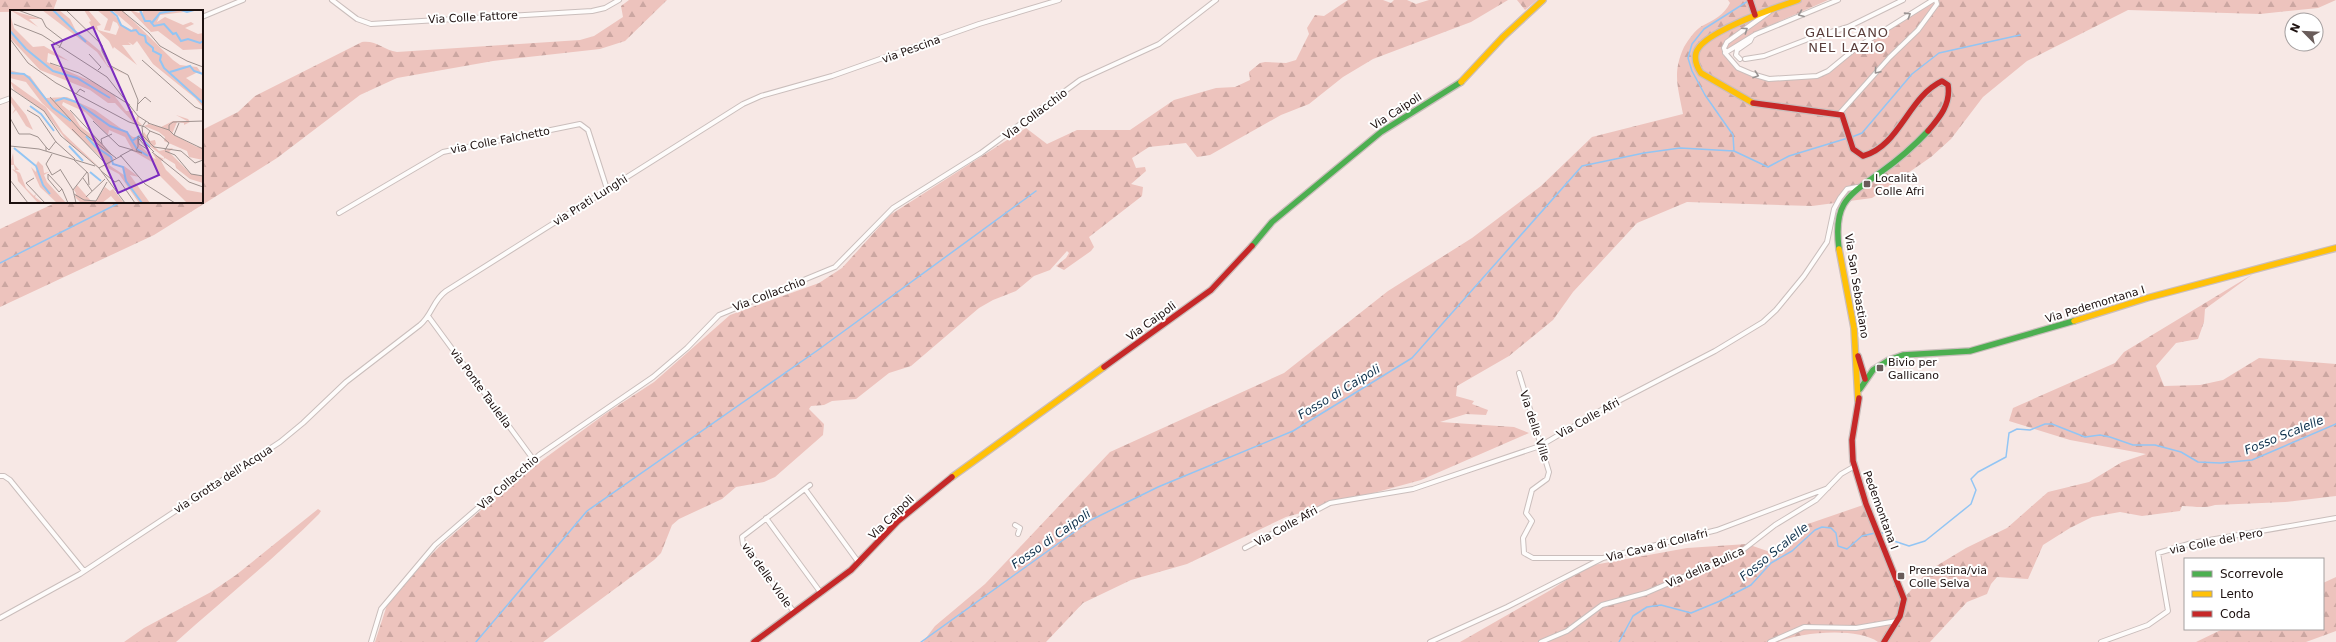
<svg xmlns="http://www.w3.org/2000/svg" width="2336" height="642" font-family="'DejaVu Sans',sans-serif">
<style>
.forest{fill:url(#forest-firs)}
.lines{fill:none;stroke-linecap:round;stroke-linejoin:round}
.stream{stroke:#92c5f4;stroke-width:1.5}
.street-casing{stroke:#cabebc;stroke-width:6}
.fast-casing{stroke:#cabebc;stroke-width:8}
.slow-casing{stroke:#cabebc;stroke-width:8}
.jam-casing{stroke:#cabebc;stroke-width:8}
.street{stroke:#fefcfb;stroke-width:4}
.fast{stroke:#4caf50;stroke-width:5.5}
.slow{stroke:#ffc107;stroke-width:5.5}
.jam{stroke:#c62828;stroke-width:5.5}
.oneway{stroke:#989291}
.poi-dot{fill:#695c5a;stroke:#fff;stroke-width:1.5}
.labels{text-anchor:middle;stroke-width:4;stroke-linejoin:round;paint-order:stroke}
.street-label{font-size:11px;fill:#1c100f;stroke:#fff}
.poi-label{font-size:11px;fill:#1c100f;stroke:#fff;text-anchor:start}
.water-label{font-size:12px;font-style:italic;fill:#0f314c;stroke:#fff}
.quarter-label{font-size:13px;letter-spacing:1px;fill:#5a3e3b;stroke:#fff}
.inset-river{fill:none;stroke:#92c5f4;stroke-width:2}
.inset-road{fill:none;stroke:#9f928f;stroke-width:1}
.view{fill:#7b2cbf;fill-opacity:0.15;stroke:#7b2cbf;stroke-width:2}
.inset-edge{fill:none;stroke:#1c100f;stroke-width:2}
</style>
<defs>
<pattern id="forest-firs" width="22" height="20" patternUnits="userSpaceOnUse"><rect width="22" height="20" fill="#edc3bd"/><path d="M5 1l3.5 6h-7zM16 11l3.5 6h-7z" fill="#cba6a1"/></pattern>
</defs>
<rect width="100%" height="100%" fill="#f7e8e5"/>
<path class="forest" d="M0,0H57L53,11L0,12Z
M629,0H667L625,41L600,49L493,61L397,78L360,95L277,158L154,235L0,307V229L57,202H202V130L238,112L255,96L362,42C376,40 384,50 397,52L580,40L594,36L623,17L621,6Z
M1348,0H1383L1391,3L1394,0H1407L1416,4L1429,0H1508L1471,22L1373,59L1343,77L1309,104L1281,115L1210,155L1197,157L1186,143L1149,147L1132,158L1136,168L1145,167L1146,171L1131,184L1143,187L1142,196L1089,237L1094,247L1091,251L1064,270L1056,266L1066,258L1069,253L1067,251L1050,270L1034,276L1016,291L993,300L979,308L911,366L889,373L856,399L832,401L824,405L811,406L809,409L824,424L823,435L775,477L764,482L736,487L722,499L679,519L672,525L661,553L654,560L543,642H375L387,605L418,568L442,544L518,478L605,414L654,382L730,315L819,283L842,268L890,215L1026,128L1047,144L1077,130H1130L1174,100L1216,88L1235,87L1250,80L1249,72L1260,63L1265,62L1286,63L1296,60L1309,34L1307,28L1315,15L1324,16Z
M1517,0H1537L1525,10Z
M1728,0H1828L1753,33L1727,49L1726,54L1738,68L1763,78L1820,75L1933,0H2336L2318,8L2260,14L2128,10L2027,61L1983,97L1951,139L1931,157L1872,198L1812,206L1687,202L1637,223L1573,292L1553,320L1509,356L1457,386L1456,396L1474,401L1472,404L1488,410L1486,415L1466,414L1440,422L1514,427L1529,433L1421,480L1286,517L1187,564L1131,580L1083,603L1046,642H923L935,626L985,584L1110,452L1284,373L1388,291L1472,238L1541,186L1592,137L1683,114C1678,87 1672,73 1684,47C1689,39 1694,31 1702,26C1714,20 1724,15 1730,3Z
M2253,274L2205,309L2204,322L2198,339L2176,343L2156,366L2164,386L2200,385L2223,380L2259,358L2336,364V496L2285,502L2215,505C2203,509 2194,506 2182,506L2180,511L2142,516L2120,512L2092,517L2070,528L2043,545L2028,579L1997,577L1991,584L1987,594L1967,602L1930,642H1878C1858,627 1800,632 1778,642H1460L1549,591L1588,566L1687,548L1747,544L1776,554L1805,525L1866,504L1903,599L1928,571L1966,548L2007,528L2048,492L2089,482L2122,462L2146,454L2070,440L2009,421L2013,408L2115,363L2124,352Z
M318,509L321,511L319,514C274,559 224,599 176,642H124L144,628L211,592L236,575Z
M2336,577V631L2306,642H2196L2223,629H2323V583Z"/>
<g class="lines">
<path class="stream" d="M1852,137L1862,133L1912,74L1939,53L2020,35
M1734,151L1768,167L1789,156L1848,138
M0,263L121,202
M1879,533H1885L1891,540L1909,546L1925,541L1971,504L1976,490L1971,479L1978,472L2006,457L2009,433L2017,429L2030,430L2045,424H2052L2085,437L2100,435L2110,437L2133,445H2155L2181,452L2198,462L2220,463L2252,460L2336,424
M476,642L587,511L818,350L1036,191
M921,642L1091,520L1158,487L1293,431L1412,358L1582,166L1644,153L1680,148L1734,151L1733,135L1705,95L1692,71L1688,58L1692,44L1704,29L1748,1
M1619,642L1633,616L1647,607L1661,605L1691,613L1720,601L1751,585L1771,563L1792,551L1815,530L1822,527L1831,528L1836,533L1838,546L1847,549L1862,536L1875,533"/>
<g class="street-casing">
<path id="street" d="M332,0L357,19L371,24L592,11L605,8L619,0
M1769,12L1727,42L1724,48L1726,54L1738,68L1752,74L1769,79L1817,76L1828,71L1856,48L1933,0
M202,17L243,0
M1725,53L1756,34L1838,0
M1740,59L1736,55L1737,50L1750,41L1752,37
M1745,59L1764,56L1811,38L1848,27L1903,0
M0,102L11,98
M1839,114L1890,57L1918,30L1937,4L1936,0
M339,213L443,152L580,124L588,130L607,189
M428,316L533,459
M1519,373L1549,472L1547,479L1532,490L1526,513L1532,521L1523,538L1524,553L1533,558H1602
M0,476H4L10,480L84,571
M805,489L859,563
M766,518L821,593
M1015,525L1020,528L1018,534
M1245,548L1330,503L1413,489L1540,446L1603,409L1715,351L1763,322L1776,310L1804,276L1827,242L1834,209L1840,198L1847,189L1857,187
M794,612L743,544L742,537L810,485
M0,618L80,574L280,442L303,423L346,382L420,325C432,315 433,300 446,291L743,104L761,96L832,76L979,24L1059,0
M371,642L381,609L435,545L539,455L653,377L687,348L719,315L835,267L893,208L981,153L1080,80L1159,44L1216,0
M1430,642L1507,607L1603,558L1717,530L1828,488
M1541,642L1567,631L1602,605L1646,593L1739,553L1775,525L1816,500L1841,474L1855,466
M1770,642L1804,627L1856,628L1897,621
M2101,642L2148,625L2168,611L2158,553L2192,543L2336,518"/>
</g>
<g class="fast-casing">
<path id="fast" d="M1252,246L1272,222L1381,132L1461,82
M1839,249C1833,202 1848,196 1881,172C1898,160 1914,146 1928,131
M1860,389L1873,370L1889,360L1903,355L1970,351L2074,321"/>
</g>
<g class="slow-casing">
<path id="slow" d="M1461,82L1503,37L1543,0
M1753,103L1701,73C1697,67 1694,61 1696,53C1701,32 1778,7 1798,0
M1839,249L1854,328L1858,400
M2074,321L2147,298L2336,248
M952,477L1104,367"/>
</g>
<g class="jam-casing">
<path id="jam" d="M1750,0L1755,15
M1753,103L1842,115L1853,149L1863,156C1900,146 1908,97 1942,81L1948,85C1951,104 1940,117 1928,131
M1858,356L1865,379
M1104,367L1211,290L1252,246
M1859,398L1852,440L1853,461L1866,504L1904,599L1900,616L1884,642
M754,642L851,570L898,521L952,477"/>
</g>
<use href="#street" class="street"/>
<use href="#fast" class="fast"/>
<use href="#slow" class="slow"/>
<use href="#jam" class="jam"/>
</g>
<defs><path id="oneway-chevron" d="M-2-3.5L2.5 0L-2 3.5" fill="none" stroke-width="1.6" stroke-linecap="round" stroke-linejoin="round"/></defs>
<g class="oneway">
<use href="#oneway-chevron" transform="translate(1801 14) rotate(159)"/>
<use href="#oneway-chevron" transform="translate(1908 15) rotate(-32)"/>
<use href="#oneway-chevron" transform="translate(1745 30) rotate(-34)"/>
<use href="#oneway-chevron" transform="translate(1877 71) rotate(130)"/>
<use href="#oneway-chevron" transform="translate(1756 75) rotate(19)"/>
</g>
<g class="poi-dot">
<rect x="1863" y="180" width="8" height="8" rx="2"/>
<rect x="1876" y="364" width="8" height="8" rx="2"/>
<rect x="1897" y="572" width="8" height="8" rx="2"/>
</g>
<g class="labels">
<g class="street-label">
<text transform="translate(473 17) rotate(-3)" y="4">Via Colle Fattore</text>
<text transform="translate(911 49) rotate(-20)" y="4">via Pescina</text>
<text transform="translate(1396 111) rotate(-33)" y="4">Via Caipoli</text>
<text transform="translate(1035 114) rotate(-37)" y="4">Via Collacchio</text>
<text transform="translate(500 140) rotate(-11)" y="4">via Colle Falchetto</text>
<text transform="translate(590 200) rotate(-32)" y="4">via Prati Lunghi</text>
<text transform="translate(1857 286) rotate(81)" y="4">Via San Sebastiano</text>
<text transform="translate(769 294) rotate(-21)" y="4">Via Collacchio</text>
<text transform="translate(2095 304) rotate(-17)" y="4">Via Pedemontana I</text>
<text transform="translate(1151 321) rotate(-36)" y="4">Via Caipoli</text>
<text transform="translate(481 388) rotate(54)" y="4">via Ponte Taulella</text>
<text transform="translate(1588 418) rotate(-29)" y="4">Via Colle Afri</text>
<text transform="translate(1535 426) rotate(72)" y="4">Via delle Ville</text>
<text transform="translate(223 479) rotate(-33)" y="4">via Grotta dell'Acqua</text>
<text transform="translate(508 482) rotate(-41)" y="4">Via Collacchio</text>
<text transform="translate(1881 510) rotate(70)" y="4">Pedemontana I</text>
<text transform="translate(891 517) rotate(-44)" y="4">Via Caipoli</text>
<text transform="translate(1286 526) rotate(-29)" y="4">Via Colle Afri</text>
<text transform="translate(2216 541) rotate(-11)" y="4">via Colle del Pero</text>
<text transform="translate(1657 545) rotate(-14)" y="4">Via Cava di Collafri</text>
<text transform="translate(1705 567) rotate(-24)" y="4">Via della Bulica</text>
<text transform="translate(767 575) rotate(54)" y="4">via delle Viole</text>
</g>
<g class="poi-label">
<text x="1875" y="182">Località<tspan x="1875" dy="13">Colle Afri</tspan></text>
<text x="1888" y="366">Bivio per<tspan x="1888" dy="13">Gallicano</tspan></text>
<text x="1909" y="574">Prenestina/via<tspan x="1909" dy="13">Colle Selva</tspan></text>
</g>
<g class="water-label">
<text transform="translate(1339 392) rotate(-31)" y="4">Fosso di Caipoli</text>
<text transform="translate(2284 435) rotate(-22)" y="4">Fosso Scalelle</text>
<text transform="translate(1051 539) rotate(-35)" y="4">Fosso di Caipoli</text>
<text transform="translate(1774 552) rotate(-39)" y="4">Fosso Scalelle</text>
</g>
<g class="quarter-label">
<text x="1847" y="37">GALLICANO<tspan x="1847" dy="15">NEL LAZIO</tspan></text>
</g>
</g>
<g transform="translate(10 10)">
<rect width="193" height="193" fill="#f7e8e5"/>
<path d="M0,0L31,9H19L28,17ZM32,0H49L60,9L66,21L90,41L97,55L117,65L98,57L87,42ZM74,0H78L91,15L87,16L88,20L106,25L109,17L107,13L103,11L100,21L94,20L98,9L87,0H101L112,15L122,20L123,18L102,0H112L163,50L170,55L187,57L193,65L188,62L176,68L193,80V103L192,96L185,88L143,54L127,31L123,35L118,32L121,35H112L127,55L104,37L103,39L99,31L86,19L83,20L79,12L81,11ZM120,0L129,3L131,0L132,5L133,0H190L150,5L147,12L155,7L173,15L181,12L184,14L175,18L188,24L193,23V39L173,40L148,21L141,22ZM0,4L4,18L23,37L34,36L59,51L38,43L37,52L83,72L104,85L116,101H123V107L126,111L127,106L129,107L128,111L132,115L125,114L105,93H98L80,80L30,60L0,28ZM0,60L20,66L36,88L57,87L85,100L123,127H132L134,122L140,131L145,130L146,134L144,136L149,141L163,138L159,142L181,164L193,166V173L180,169L166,158L165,154L155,148L151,151L156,160L177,180L193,183V193H177L148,164L142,152L123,141L115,127L99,120L98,125L75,102L53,92L52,95L62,103L70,116L92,133L104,149L99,155L114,165V156L129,167L120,165L140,193H129L109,164L94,156L91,159L95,154L92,148L32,93L16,72L0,68ZM129,128L154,147V149L143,144L146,149L143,148L129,134ZM0,71L36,97L53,123L90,158L57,131L34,101L4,80ZM0,85L16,105L23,120L16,116L6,100L2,104L5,99L0,91ZM166,105L178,109L180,112L174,115V113L167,112L162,124L187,137H193V150L179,147L177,141L154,131L155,127L149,122L134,116L139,114L151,117L163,111H177ZM3,143L4,154L9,160H5L10,163L16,178L24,186L26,184L25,187L33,193H28L8,171L7,164L2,159L5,160L4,155H0ZM28,151L33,156L34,163L39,162L34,165L37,172L56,193H47L30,177L21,157L26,162L27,157L29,161L26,155ZM67,175L81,191H86L95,177L100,181L103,179L114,193H107L101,186L92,193H71L65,187L66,183L64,180Z" fill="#edc3bd" fill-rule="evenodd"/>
<path class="inset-river" d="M43,0L76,32M100,0L107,6L111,15L121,21L126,20L129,24L135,26L136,32L143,38V41L151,45L150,50L154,58L193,93M130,0L135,11H140L144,16L154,14L163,24L166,23L171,31L178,29L190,33L193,31M171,0L177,2L184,0M141,14L150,3L167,0M0,21L16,39L43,61L67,68L100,88M160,62L180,56L184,61L193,64M0,63L14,64L19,68L43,98L61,111M45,91L54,88L66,92L100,116L117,122L122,131L129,126L140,137M20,96L31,104L44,121M76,126L86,137L101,147L103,154L113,157L116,171L132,193M122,131L127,139L138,146M59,136L73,151M4,138L26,156L33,175L40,184M80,162L91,171"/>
<path class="inset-road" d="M8,0L32,9L36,17L53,30L49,38M56,0L92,35V41L99,55L118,65L128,90L127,101M111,0L139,23L150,36L177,51L193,57M4,14L32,25L97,67L128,106L139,113M0,29L18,53L46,73L119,112L135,117L140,121L137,126L140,133M79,44L91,57L88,60M132,50L185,97L193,100M40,53L69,63L120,95M0,78L34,101L51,126L89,158L115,193M66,84L70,79L75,82M40,87L71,121L106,148M128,94L135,87L141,92M17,100L29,107L46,132L65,149M60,100L101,144M0,108L9,124H20L28,127L36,137V141M83,111L109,136L123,140M138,113L159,120V115L163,112L193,111M62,119L97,155M159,120L164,125L169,113M140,121L150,125L159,133L155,140M164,125L193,139M133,126L144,137L171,141L185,153L193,150M133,126L132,117L136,111M128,128L129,134L137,139M129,129L137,138M92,134L91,129L102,124M0,136L29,139L85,156M36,137L39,140L46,131M128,137V126L144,142M155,141L165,145L181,164L193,166M142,142L179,172L193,177M42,144L36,154L42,165L50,160M110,146L121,140L132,143L126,140L128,137M111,146L135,174L165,193M64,150L78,163L79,175M89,158L111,146M50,159L63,180L66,193M91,161L105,172L109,170L125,193M38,164L52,179L58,193M38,164V169L49,182L52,179M24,168L16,173L35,193M73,168L82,181M0,170L18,193M63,180L77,162M64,184L74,190L86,191L97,172M76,187L95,169"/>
<path class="view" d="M83,17L149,165L108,183L42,35Z"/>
<rect width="193" height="193" class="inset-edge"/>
</g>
<rect x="2184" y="558" width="140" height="72" fill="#ffffff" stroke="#a49f9f"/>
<rect x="2192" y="571" width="20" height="6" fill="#4caf50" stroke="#a49f9f"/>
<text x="2220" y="578" font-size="12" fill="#1c100f">Scorrevole</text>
<rect x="2192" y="591" width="20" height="6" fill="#ffc107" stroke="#a49f9f"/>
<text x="2220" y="598" font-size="12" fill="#1c100f">Lento</text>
<rect x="2192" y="611" width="20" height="6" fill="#c62828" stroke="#a49f9f"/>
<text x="2220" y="618" font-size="12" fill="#1c100f">Coda</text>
<g transform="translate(2304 32) rotate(294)"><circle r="19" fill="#ffffff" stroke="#a49f9f"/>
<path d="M0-3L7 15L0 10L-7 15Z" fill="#695c5a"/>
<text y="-6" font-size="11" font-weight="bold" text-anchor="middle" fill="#1c100f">N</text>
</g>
</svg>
